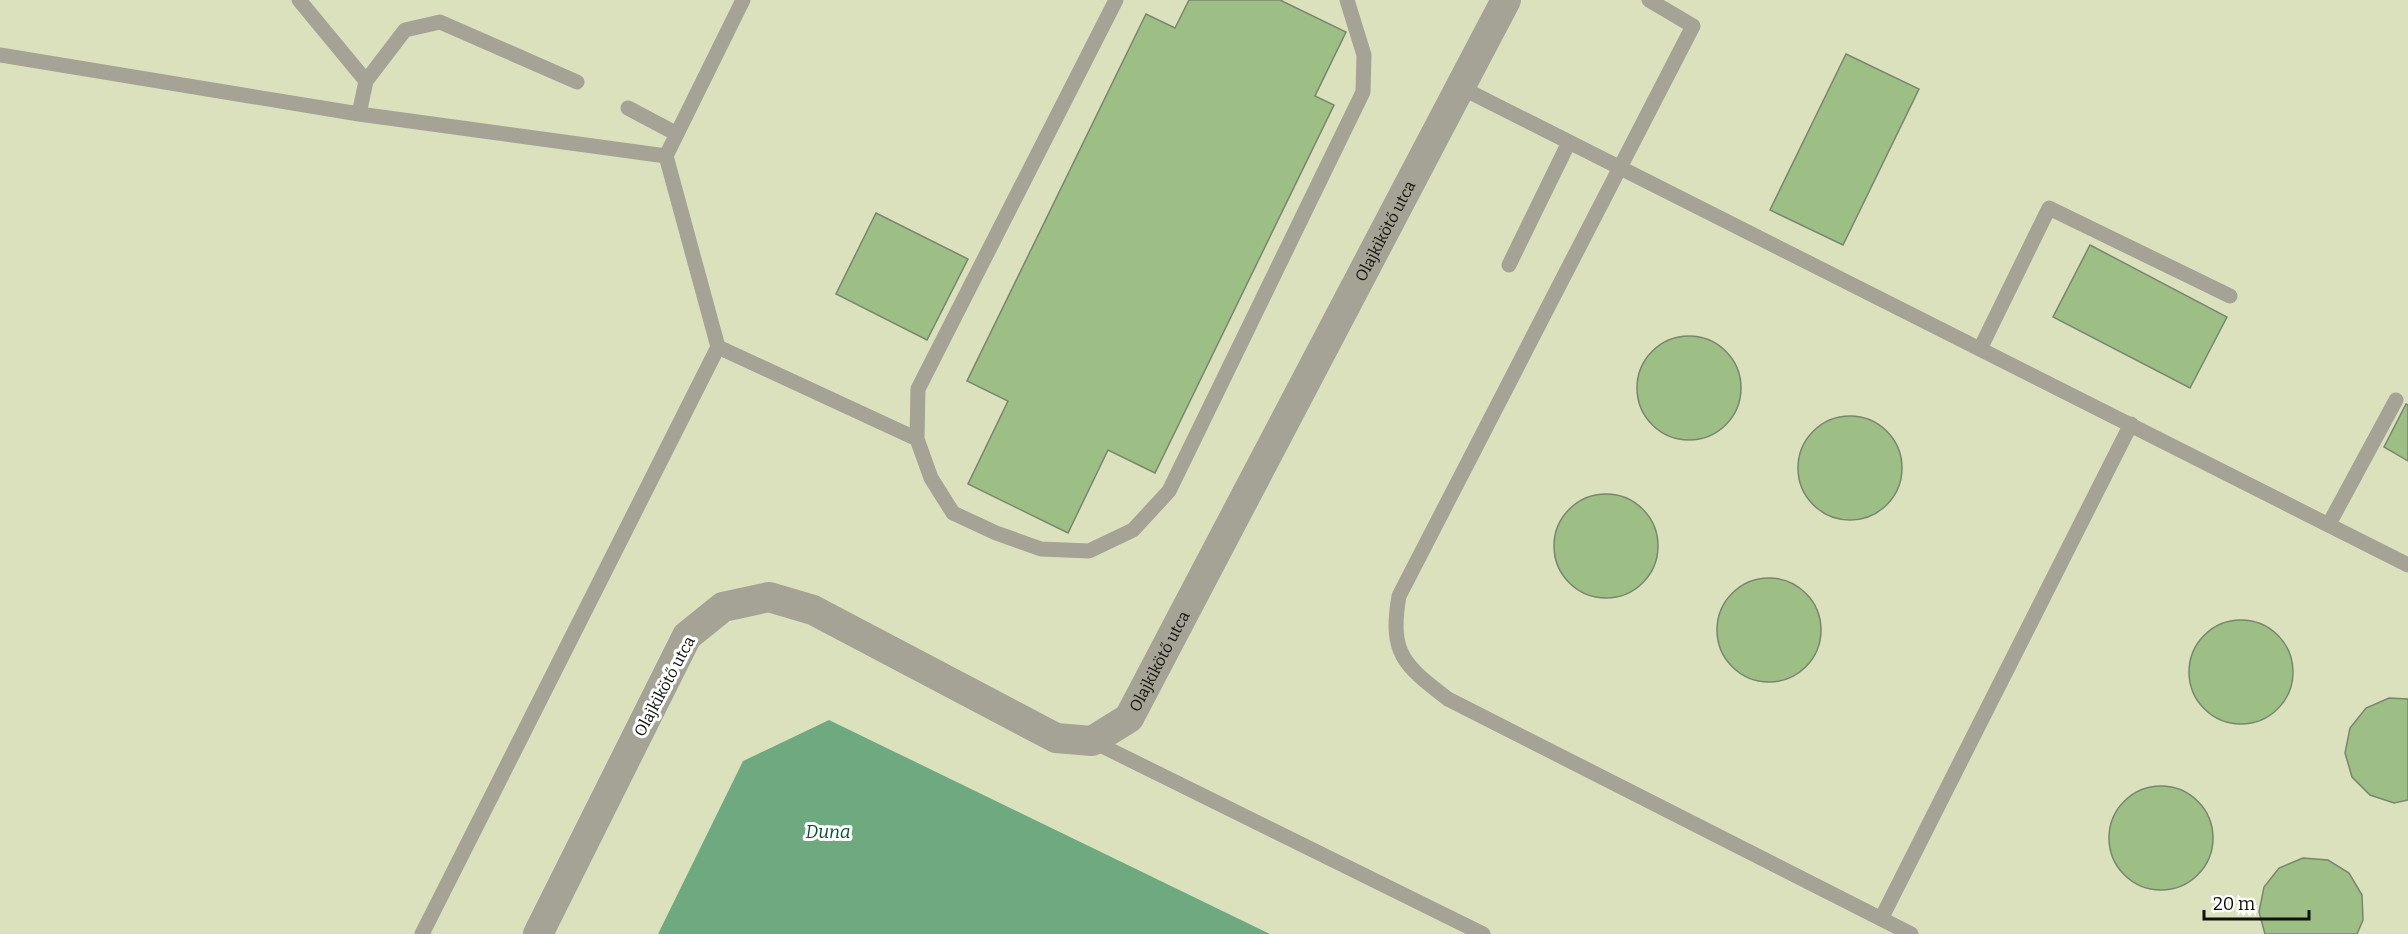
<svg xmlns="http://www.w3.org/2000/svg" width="2408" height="934" font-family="Bitter,serif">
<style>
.built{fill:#dce1bd}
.water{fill:#6ea980}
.building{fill:#9dbf85;stroke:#78866f;stroke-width:1.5}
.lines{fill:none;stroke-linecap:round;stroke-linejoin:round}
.lane{stroke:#a5a296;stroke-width:15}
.street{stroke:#a5a296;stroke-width:30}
.labels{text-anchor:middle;stroke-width:6;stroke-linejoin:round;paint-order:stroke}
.street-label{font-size:16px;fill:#101108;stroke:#fff}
.water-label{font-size:18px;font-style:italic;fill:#065029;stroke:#fff}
</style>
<rect width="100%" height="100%" fill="#e4e8cc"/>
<path class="built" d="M0,0H2408V934H1270L829,720L743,761L658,934H0Z"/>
<path class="water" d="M829,720L1270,934H658L743,761Z"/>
<path class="building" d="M1189,0H1280L1346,32L1315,96L1334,105L1155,473L1108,450L1068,533L968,484L1008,401L967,381L1146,14L1175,28Z
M1846,54L1919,89L1843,245L1770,210Z
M876,213L968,259L927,340L836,294Z
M2090,245L2227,317L2190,388L2053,317Z
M1637 388a52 52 0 1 1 104 0a52 52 0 1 1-104 0Z
M2406,404L2408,405V461L2384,447Z
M1798 468a52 52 0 1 1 104 0a52 52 0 1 1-104 0Z
M1554 546a52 52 0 1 1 104 0a52 52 0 1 1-104 0Z
M1717 630a52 52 0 1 1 104 0a52 52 0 1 1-104 0Z
M2189 672a52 52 0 1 1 104 0a52 52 0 1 1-104 0Z
M2389,698L2408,699V800L2394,803L2370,795L2352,777L2345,753L2350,728L2366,708Z
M2109 838a52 52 0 1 1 104 0a52 52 0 1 1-104 0Z
M2303,858L2328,860L2349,873L2362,895L2363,920L2357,934H2265L2259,912L2264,887L2279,868Z"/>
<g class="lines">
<path class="lane" d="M299,0L366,81L359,114
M1116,0L918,389L917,439L931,478L953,513L996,533L1041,549L1089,551L1133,530L1169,491L1363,92L1364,55L1347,0
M1649,0L1693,26L1399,596C1389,654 1404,665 1448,699L1911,934
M0,55L359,114L666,156L718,347
M366,81L405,30L440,22L577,82
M1460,87L2408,565
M628,108L677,134
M666,156L743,0
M1509,265L1569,142
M1980,349L2049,208L2230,296
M2329,524L2396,400
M1092,741L1483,934
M1881,919L2131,424
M422,934L718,347L917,439"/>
<path class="street" id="s1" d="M538,934L687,636L723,607L769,597L813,610L1056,738L1092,741L1129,718L1506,0"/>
</g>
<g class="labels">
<g class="street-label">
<text dy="6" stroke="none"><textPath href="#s1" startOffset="1377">Olajkikötő utca</textPath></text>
<text dy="6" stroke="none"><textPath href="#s1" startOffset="891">Olajkikötő utca</textPath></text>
<text transform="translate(664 686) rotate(-62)" y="6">Olajkikötő utca</text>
</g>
<g class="water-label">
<text x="828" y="838">Duna</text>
</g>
</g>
<path d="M2204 910v9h105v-9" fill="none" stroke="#101108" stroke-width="3"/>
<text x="2213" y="910" font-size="18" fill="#101108" stroke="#ffffff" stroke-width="4.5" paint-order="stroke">20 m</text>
</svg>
